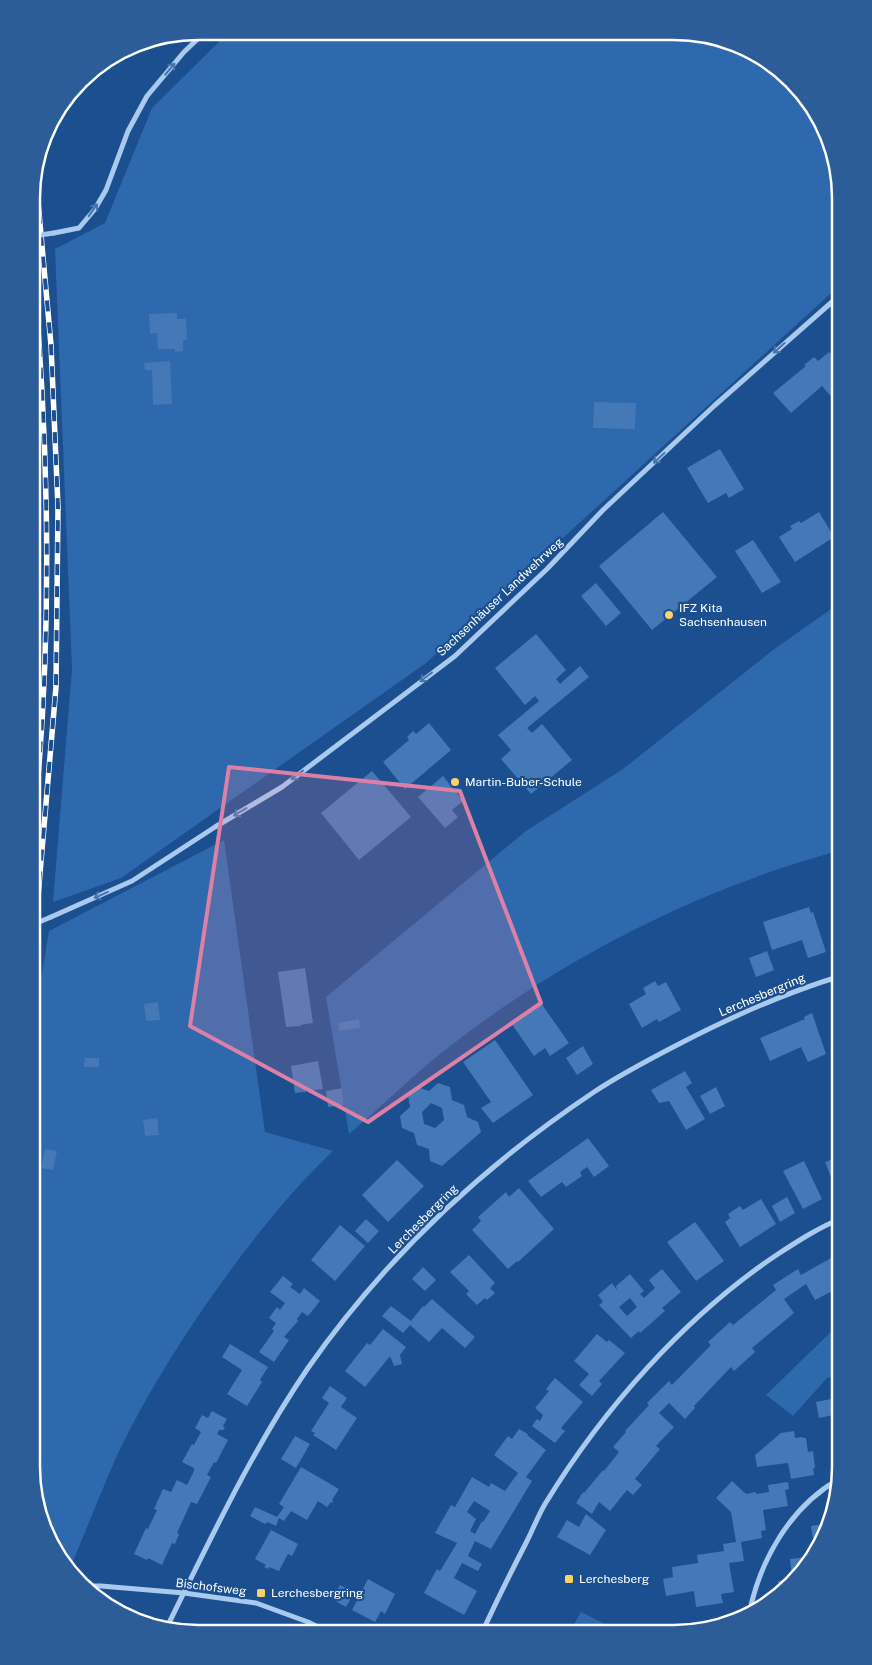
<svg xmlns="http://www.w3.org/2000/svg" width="872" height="1665" font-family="'Public Sans',sans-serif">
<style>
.green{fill:#2e69ad}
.building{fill:#4478b7;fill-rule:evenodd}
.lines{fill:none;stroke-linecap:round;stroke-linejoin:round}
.street{stroke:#a9c9ee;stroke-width:5}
.rail-casing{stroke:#fff;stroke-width:5.5}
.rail{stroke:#1b4f8f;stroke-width:4;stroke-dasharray:11;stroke-linecap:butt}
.street-bridge{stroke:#a9c9ee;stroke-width:5}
.oneway{stroke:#4674ac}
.marked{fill:#dd80a5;fill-opacity:0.2;stroke:#dd80a5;stroke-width:4;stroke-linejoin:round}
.poi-dot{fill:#ffd166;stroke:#1b4f8f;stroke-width:2}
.labels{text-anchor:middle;stroke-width:4.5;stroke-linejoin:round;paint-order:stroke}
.street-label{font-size:12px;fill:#fff;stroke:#1b4f8f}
.poi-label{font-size:12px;fill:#fff;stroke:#1b4f8f;text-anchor:start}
.rim{fill:none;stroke:#fff;stroke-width:2.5}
</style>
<rect width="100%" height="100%" fill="#1b4f8f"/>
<path class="green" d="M230,31L706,34L784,73L832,145L841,198V284L426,663L121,878L53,902L72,669L55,249L105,223L152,108Z
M841,602V850C695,890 558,960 440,1054C409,1079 380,1108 349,1134L326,997L526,831L623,769L773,650Z
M224,840L265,1132L333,1151C295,1187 261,1229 230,1271C188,1328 150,1388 119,1451C102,1489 87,1528 71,1566L40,1520L31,1467L32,1030L49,931Z
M840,1323V1375L827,1378L793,1416L766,1395Z
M581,1612L607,1625L618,1634L569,1633Z"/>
<path class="building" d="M177,313V319H186L187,340H183V351L175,352V349H158L157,333L150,334L149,314Z
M829,352L836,360L838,358L841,361V408L822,386L791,413L773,393L806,366L804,365L814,357L818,361Z
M170,361L172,404L153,405L152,370H145L144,363Z
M594,402L636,403L635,429L593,428Z
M720,449L744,489L729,498L726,493L708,503L687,468Z
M663,512L717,577L652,630L599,566Z
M819,512L834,537L795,562L779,537L792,529L790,526L799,521L801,523Z
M753,540L781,582L762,593L735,551Z
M596,583L621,613L606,626L581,596Z
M536,634L566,670L556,679L560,684L580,666L589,677L527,728L532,733L542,724L572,760L531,794L501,759L511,750L498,735L539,701L535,696L525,705L495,668Z
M429,723L451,750L405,789L383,762L409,740L407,737L413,731L416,734Z
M372,771L411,817L359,860L321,813Z
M443,776L463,801L452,810L458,817L445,828L418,797Z
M809,907L811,913L813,912L826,952L808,958L802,940L772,950L763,922Z
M767,951L774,970L756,977L749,958Z
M305,968L313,1023L300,1025L301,1026L286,1027L278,972Z
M655,981L658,986L666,982L681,1010L659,1022L657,1019L642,1028L629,1004L646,994L643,988Z
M158,1002L160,1020L146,1021L144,1004Z
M541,1003L569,1043L550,1056L545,1048L534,1056L511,1023Z
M812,1013L826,1054L808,1062L801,1047L770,1061L760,1038L805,1019L804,1017Z
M359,1019L360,1028L339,1031L338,1023Z
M495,1040L533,1095L493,1123L481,1108L491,1102L463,1062Z
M583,1046L593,1064L577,1075L566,1058Z
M85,1058H99V1067H84Z
M318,1061L323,1089L306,1091L304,1093V1092L295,1093L291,1066Z
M685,1071L692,1083L686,1087L705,1119L686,1130L669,1101L659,1103L651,1090Z
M438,1083L450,1087L452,1100L464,1105L467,1117L478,1122L481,1132L442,1166L430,1161L429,1149L417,1145L414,1133L402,1128L400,1116L410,1107L408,1095L417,1087L429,1091ZM431,1103L442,1108L444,1120L435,1128L424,1124L422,1112Z
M716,1087L725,1106L710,1114L700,1096Z
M342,1088L344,1105L328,1107L326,1091Z
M157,1118L159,1135L145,1136L143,1120Z
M588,1138L609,1166L594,1177L587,1167L580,1172L582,1176L566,1187L562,1182L541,1197L528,1181Z
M45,1149L57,1151L53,1170L41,1168Z
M840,1149V1195L834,1179L832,1180L825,1162L838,1157L836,1151Z
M397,1160L424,1186L388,1222L362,1195Z
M804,1161L822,1199L803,1209L783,1171Z
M519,1188L554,1229L518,1262L517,1261L508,1269L472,1230L481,1221L478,1217L506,1192L509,1197Z
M787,1197L795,1213L780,1222L772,1206Z
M761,1199L776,1224L740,1247L725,1222L730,1218L728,1214L740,1206L743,1210Z
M366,1219L379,1231L368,1243L355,1231Z
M695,1222L724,1261L696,1281L667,1242Z
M340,1225L365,1246L335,1281L311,1260Z
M840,1253V1287L815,1300L806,1284L784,1299L794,1313L752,1348L755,1352L734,1371L731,1367L694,1406L695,1408L685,1419L669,1403L659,1413L674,1427L656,1446L660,1449L635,1479L642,1485L633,1495L627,1490L610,1511L599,1502L592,1514L576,1503L583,1492L584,1493L603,1470L604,1471L619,1452L613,1447L626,1432L625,1431L649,1405L647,1403L669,1381L672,1385L711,1345L708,1342L730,1322L733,1325L776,1290L773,1285L798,1269L801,1275Z
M469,1255L495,1283L490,1288L495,1293L487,1300L485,1298L477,1305L466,1294L469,1291L450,1272Z
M423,1267L436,1280L425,1291L412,1279Z
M662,1269L681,1292L662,1308L665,1311L640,1333L639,1331L631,1338L599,1305L603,1302L598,1295L612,1283L617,1290L616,1286L630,1274L644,1291L640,1294L644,1298L655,1288L649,1280ZM630,1298L637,1307L627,1316L619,1307Z
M283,1276L293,1284L290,1287L300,1294L304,1288L320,1301L308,1316L302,1312L297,1319L298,1321L284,1337L289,1340L274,1362L259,1352L274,1331L272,1329L276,1323L269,1318L277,1307L280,1310L285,1303L270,1292Z
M432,1299L475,1337L465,1348L442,1328L429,1342L410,1325L403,1333L382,1316L391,1306L411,1321L423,1306L424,1307Z
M383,1329L406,1347L400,1355L402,1364L394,1366L390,1356L365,1387L345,1371L367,1343L370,1345Z
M597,1334L607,1342L609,1340L625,1353L599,1381L602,1384L592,1396L579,1385L589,1374L574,1361Z
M230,1344L268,1367L260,1380L262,1382L247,1406L227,1394L242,1370L222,1357Z
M555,1378L583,1402L561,1428L565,1431L555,1443L532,1426L537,1419L540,1421L543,1415L535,1408L549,1391L546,1389Z
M330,1386L347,1398L341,1407L357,1418L336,1450L313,1435L315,1433L311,1431L329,1403L322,1398Z
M840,1393V1423L834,1424L833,1415L819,1418L816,1402L836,1398L835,1394Z
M212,1411L227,1419L223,1426L225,1428L223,1430H219L217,1434L228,1440L216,1463L214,1462L207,1475L211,1477L197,1504L191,1502L177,1533L179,1534L175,1544L172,1543L162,1565L148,1558L147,1560L134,1554L146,1528L148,1529L157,1510L154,1509L163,1489L171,1492L177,1480L187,1485L194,1471V1468L182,1462L192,1444L194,1445L201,1432L195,1428L202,1415L208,1418Z
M519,1429L528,1434L527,1435L546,1450L526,1477L532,1481L491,1549L475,1541L468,1556L482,1564L478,1571L462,1563L454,1578L477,1591L464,1615L424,1593L437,1569L440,1571L457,1543L435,1533L451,1505L455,1507L472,1477L489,1487L491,1483L505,1491L518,1473L494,1455L508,1436L512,1439ZM474,1501L490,1511L483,1522L482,1521L475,1534L470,1531L476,1519L467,1512Z
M794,1431L795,1438L803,1437V1438H806L808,1452L813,1451L815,1468H813L814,1475L791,1479L788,1463L757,1467L755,1455L781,1433Z
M295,1436L310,1444L296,1468L281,1459Z
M301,1467L339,1489L332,1500L333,1501L332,1503L331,1502L327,1507L318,1501L307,1520L291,1511L284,1521L279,1518L276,1526L268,1522L265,1524L250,1516L255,1507L277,1517L284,1507L279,1504Z
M732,1481L746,1494L756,1492V1494L769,1492L768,1485L788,1482L789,1489L785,1490L788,1506L763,1510L766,1530L761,1531L762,1538L741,1542L744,1561L729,1563L734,1592L721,1594L723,1603L696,1607L694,1591L666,1596L663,1579L673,1577L672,1567L698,1563L697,1555L724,1551L723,1544L736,1542L731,1512L716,1498Z
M586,1514L606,1530L590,1555L557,1537L567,1520L579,1527Z
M830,1523L828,1530L815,1552L811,1526Z
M271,1530L298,1544L292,1556L288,1554L279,1571L269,1567L268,1569L264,1567L266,1565L255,1559Z
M807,1557L808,1565L806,1569L798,1576L792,1577L790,1559Z
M796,1578L780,1593L778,1581Z
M368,1579L395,1594L385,1614L381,1611L375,1622L352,1610Z
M340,1585L354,1593L346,1607L332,1599Z
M228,1625L246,1632H225Z"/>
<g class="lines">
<path class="street" d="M54,233L79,228L95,209L106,190L128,131L147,96L184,52L206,31
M51,917L132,881L215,827L282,787L455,656L547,569L603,510L714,406L841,294
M84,1586H101L184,1593L256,1603L308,1622L330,1633
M749,1614C760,1560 790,1507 839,1479
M166,1629C210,1540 252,1450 308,1368C385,1258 483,1166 594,1092C621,1074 650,1059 679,1044C731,1017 784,993 841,976
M482,1633C496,1602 511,1572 527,1541C533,1529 538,1516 545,1504C603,1409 685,1316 778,1254C798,1241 818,1228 840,1219"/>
<g class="rail-casing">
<path id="rail" d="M32,840C53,650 50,457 33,267
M32,948L37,908L56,687L58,507L51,345L35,169"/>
</g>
<use href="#rail" class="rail"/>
<path class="street-bridge" d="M33,236L54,233
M32,925L51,917"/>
</g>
<defs><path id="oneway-shaft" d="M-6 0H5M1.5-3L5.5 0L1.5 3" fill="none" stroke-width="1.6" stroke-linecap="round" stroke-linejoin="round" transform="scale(1.25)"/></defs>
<g class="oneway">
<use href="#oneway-shaft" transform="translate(170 69) rotate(-50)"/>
<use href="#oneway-shaft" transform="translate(93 210) rotate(-55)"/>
<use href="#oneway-shaft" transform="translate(779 348) rotate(138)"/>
<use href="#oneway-shaft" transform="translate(659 458) rotate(137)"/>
<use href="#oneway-shaft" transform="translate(426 677) rotate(143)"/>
<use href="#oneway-shaft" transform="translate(297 775) rotate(143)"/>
<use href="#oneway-shaft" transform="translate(240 812) rotate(149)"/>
<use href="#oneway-shaft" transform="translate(101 895) rotate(156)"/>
</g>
<path class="marked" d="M229,767L460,791L541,1003L368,1122L190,1026Z"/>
<g class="poi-dot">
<circle cx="669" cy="615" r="5"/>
<circle cx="455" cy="782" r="5"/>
<rect x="564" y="1574" width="10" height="10" rx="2.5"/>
<rect x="256" y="1588" width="10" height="10" rx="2.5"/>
</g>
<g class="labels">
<g class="street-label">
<text transform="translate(500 597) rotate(-43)" y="4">Sachsenhäuser Landwehrweg</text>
<text transform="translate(762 995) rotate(-23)" y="4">Lerchesbergring</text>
<text transform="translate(423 1219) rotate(-45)" y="4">Lerchesbergring</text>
<text transform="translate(211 1587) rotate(7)" y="4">Bischofsweg</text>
</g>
<g class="poi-label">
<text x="679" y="612">IFZ Kita<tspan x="679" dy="14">Sachsenhausen</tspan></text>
<text x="465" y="786">Martin-Buber-Schule</text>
<text x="579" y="1583">Lerchesberg</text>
<text x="271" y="1597">Lerchesbergring</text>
</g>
</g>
<path d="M0 0H872V1665H0ZM198 40H674A158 158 0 0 1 832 198V1467A158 158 0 0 1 674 1625H198A158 158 0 0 1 40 1467V198A158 158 0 0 1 198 40Z" fill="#2d5d98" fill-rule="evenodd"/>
<path class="rim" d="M198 40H674A158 158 0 0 1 832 198V1467A158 158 0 0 1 674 1625H198A158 158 0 0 1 40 1467V198A158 158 0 0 1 198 40Z"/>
</svg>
